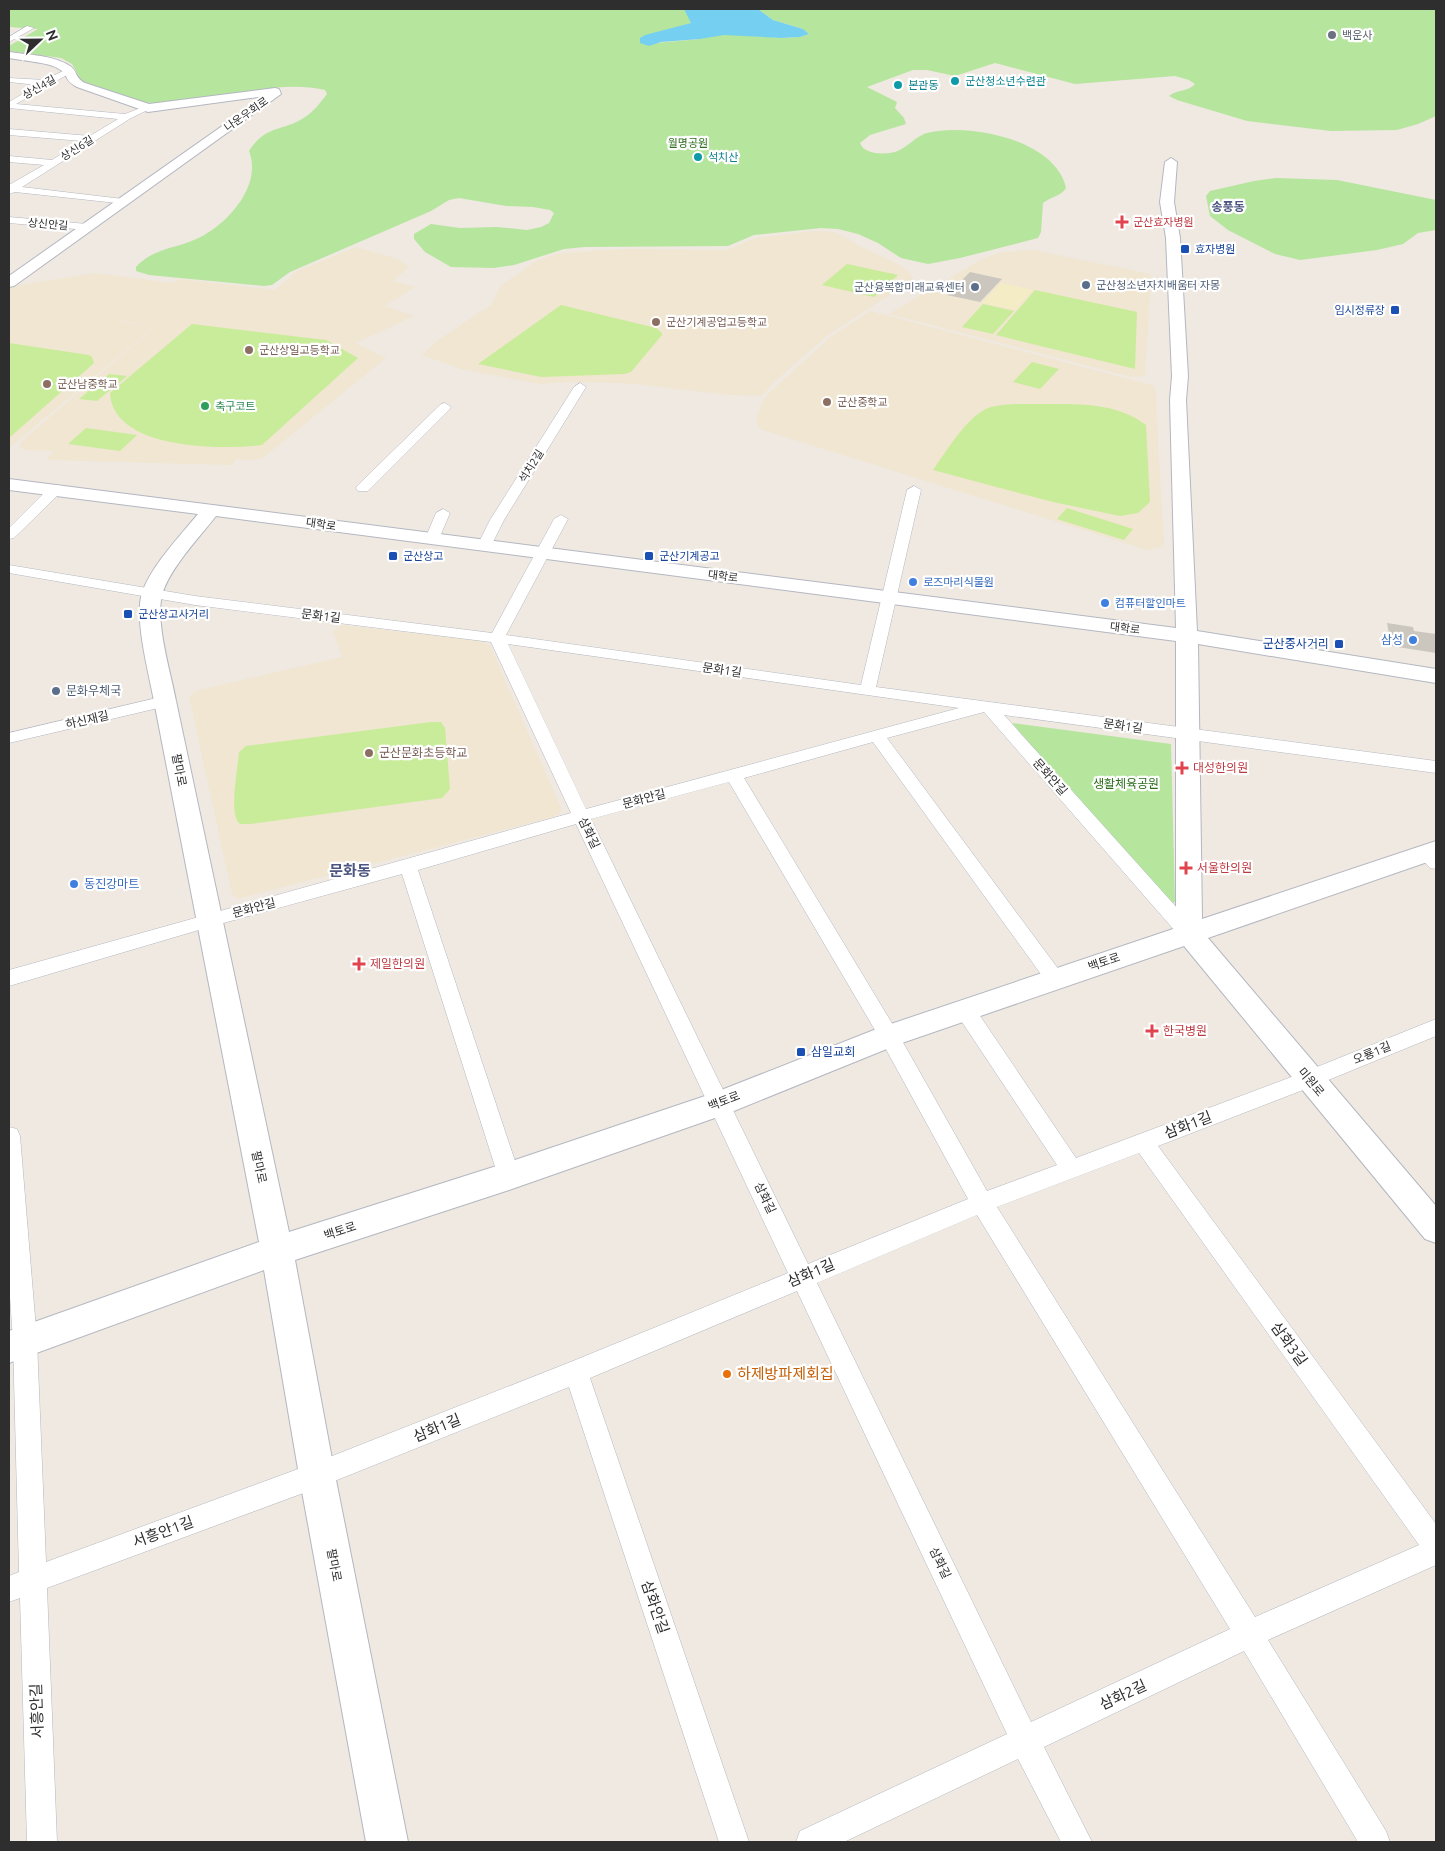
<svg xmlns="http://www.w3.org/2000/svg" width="1445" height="1851" font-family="Ubuntu,'Noto Sans KR',sans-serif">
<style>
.education{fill:#f0e6d1}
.green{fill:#b6e59e}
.sand{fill:#f3ecc5}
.pitch{fill:#c9ec9a}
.water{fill:#75cff0}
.building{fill:#cbc7bf}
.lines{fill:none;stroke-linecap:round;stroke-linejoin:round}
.street-casing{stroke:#b4b7c1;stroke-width:1}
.secondary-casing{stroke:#b4b7c1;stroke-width:2}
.street{fill:#fff;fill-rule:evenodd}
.secondary{fill:#fff;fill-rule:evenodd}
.worship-dot{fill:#6b7280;stroke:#fff;stroke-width:2}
.culture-dot{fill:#0f9aa8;stroke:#fff;stroke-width:2}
.health-dot{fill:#e0444e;stroke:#fff;stroke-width:2}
.transit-dot{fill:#1a4fb4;stroke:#fff;stroke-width:2}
.service-dot{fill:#5c6f8a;stroke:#fff;stroke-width:2}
.education-dot{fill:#8d6e63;stroke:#fff;stroke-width:2}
.leisure-dot{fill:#2e9e5b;stroke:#fff;stroke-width:2}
.shop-dot{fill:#3f7fe0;stroke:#fff;stroke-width:2}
.food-dot{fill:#e8710a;stroke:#fff;stroke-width:2}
.labels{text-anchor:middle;stroke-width:4.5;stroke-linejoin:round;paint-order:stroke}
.far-worship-label{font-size:11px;fill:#5b616d;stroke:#fff;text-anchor:start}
.far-culture-label{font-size:11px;fill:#0d838f;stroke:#fff;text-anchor:start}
.far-street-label{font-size:11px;fill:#2e2e2e;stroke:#fff}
.far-park-label{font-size:11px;fill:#2c6e1b;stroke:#fff}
.far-health-label{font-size:11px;fill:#be3a42;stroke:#fff;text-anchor:start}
.far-transit-label{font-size:11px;fill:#164399;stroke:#fff;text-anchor:start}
.far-service-label{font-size:11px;fill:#4e5e75;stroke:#fff;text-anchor:start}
.far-education-label{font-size:11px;fill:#785e54;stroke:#fff;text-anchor:start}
.far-leisure-label{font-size:11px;fill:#27864d;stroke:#fff;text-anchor:start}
.far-shop-label{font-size:11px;fill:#366cbe;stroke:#fff;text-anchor:start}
.far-quarter-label{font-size:12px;font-weight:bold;fill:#4d5680;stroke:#fff}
.street-label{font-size:12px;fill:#2e2e2e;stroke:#fff}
.shop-label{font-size:12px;fill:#366cbe;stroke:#fff;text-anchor:end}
.transit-label{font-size:12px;fill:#164399;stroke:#fff;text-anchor:end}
.service-label{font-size:12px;fill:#4e5e75;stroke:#fff;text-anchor:start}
.education-label{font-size:12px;fill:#785e54;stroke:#fff;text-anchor:start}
.health-label{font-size:12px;fill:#be3a42;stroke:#fff;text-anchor:start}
.park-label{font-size:12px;fill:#2c6e1b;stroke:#fff}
.quarter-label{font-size:15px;font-weight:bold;fill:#4d5680;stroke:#fff}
.near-street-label{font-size:15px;fill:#2e2e2e;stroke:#fff}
.near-food-label{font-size:15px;fill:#c56008;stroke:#fff;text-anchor:start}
</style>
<rect width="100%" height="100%" fill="#efe9e1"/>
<path class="education" d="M815,231L834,232L845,237L857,245L898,264L909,272L914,279L828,335L773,383L762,396L730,395L624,383L567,382L540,384L461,369L422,355L437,341L492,304L499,288L502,285L536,261L559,253L627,249L727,250L755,238Z
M356,247L398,259L408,266L407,269L393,281L415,287L385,306L414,316L356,343L386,358L264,457L255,460L236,459L232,465L46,460L54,451L26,450L19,447L23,440L156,326L124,321L164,289L122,322L155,326L9,448V289L14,286L95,273L172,283L179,279L275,290L297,271Z
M1033,250L1151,274L1145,376L1131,377L889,314L980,260L1001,252Z
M870,311L1155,386L1164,544L1162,547L1147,550L760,429L756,420L762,402L770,392L832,336Z
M342,625L481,641L490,646L561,808V812L557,815L549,818L237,899L232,894L189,696L199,690L342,657L333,631Z"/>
<path class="green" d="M9,9H684L692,23L641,37L656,43L700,39L710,36L730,34L781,38L800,37L809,34L803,29L773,20L758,9H1436V116L1418,124L1397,130L1331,131L1247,121L1177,100L1169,96C1178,89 1188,92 1195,84L1189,80L1175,76L1075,84L995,63L955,76L927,70H913L867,87L897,102L895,108L904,118L906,124L870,135L860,143C864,154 880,154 890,153C906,151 913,137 927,133C969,122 1056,140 1066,188C1060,197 1052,196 1043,203L1041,232L1038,238L960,258L928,264L901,258L878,243L858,234L838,229L821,228L754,235L728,246L585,247L564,249L514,265L494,268L451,267L425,252L414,239V234L431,224L460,228L497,227L527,230L541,227L549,223L554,213L550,210L533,207L506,206L459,198L449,200L431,211L290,272L272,285L264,286L149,275L136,271V267C152,249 173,249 194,240C226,227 263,186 249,151C266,125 280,132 302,119C313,113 320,103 327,94L325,90C270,77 211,106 155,103C133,103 103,90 82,82L72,64L61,58L9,51V46L38,29L9,27Z
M1276,178L1337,180L1436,200V230L1418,233L1403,244L1377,250L1300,260L1275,254L1228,230L1210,216L1206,196L1210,191L1254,181Z
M1012,723L1171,744L1175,902L1169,905Z"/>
<path class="sand" d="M1001,283L1033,290L1015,310L982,303Z"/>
<path class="pitch" d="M847,264L898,275L874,297L822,285Z
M1035,290L1137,312L1135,369L996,335Z
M983,304L1014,311L993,334L962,327Z
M561,305L656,328L662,333V335L631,372L624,374L541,377L478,364Z
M192,324L326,340L358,358L262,445C221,450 113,450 110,393Z
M9,343L89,355L92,357L94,363L9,438Z
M1032,362L1059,369L1040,389L1013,382Z
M109,374L127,376L97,401L79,399Z
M1046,404C1081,404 1117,403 1146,425L1150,502L1138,513L1120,516L1053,502L933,470C946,452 969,413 991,407C1009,403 1028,404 1046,404Z
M86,428L137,435L120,451L68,444Z
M1067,508L1133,529L1124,540L1057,519Z
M431,722H441L445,728L450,789L442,798L250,824H240C228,815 238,768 239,752L246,746Z"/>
<path class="water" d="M684,9H758L773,20L803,29L809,34L800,37L781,38L724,35L700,39L661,42L649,46L640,43V38L645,35L691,23Z"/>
<path class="building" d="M970,272L1002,279L980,302L947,295Z
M1387,623L1413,627L1414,631L1436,634V653L1391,646Z"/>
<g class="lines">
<g class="street-casing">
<path id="street" d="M27,26L34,28L9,42V37Z
M69,68L73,70L72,72L16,104L125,114L148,105L152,108L131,118L22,187L123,199L126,200V204L15,192L9,194V185L44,165L9,162V156L52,160L82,141L9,135V129L90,136L118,119L9,108V102L38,85L9,82V78L45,80Z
M9,217L87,224L92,227L87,230L9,223Z
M580,383L586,387L504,520L491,546L484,550L479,549L477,546L490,520L574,387Z
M445,403L451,407L449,410L368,491H358L356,488L358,485L441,404Z
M56,485L61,486L63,489L61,492L14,538L9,539V528L51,486Z
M914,486L921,490L876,687L1436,761V773L1004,715L1196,929L1198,934L1196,939L1189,941L1182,939L984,712L887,738L1062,974L1065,979L1062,984L1055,987L1048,984L873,742L744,778L896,1030L987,1191L1057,1165L958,1016L955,1010L958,1004L965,1002L972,1004L1076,1158L1302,1073L1436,1019V1036L1316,1085L1158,1146L1436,1524V1565L1268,1640L1386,1831L1390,1842H1358L1244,1651L1044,1747L1092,1842H1061L1018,1759L844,1842H796L800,1831L1007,1734L797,1291L590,1378L749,1842H719L569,1387L317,1488L47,1588L57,1842H27L20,1598L9,1602V1576L19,1572L13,1341L9,1282V1127L17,1129L20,1136L37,1341L46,1562L317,1462L573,1361L788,1273L576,824L418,870L520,1176L517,1183L509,1186L501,1183L498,1176L402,874L209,927L9,986V970L571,813L491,642L195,605L9,573V565L195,596L492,633L554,519L561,515L568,519L506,635L861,685L907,490ZM508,644L959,708L586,809ZM729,782L882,1042L968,1199L808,1264L591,819ZM1139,1153L1419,1545L1255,1617L997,1207ZM977,1215L1230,1629L1031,1722L817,1283Z
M443,509L450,513L439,539L432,543L427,542L425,539L436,513Z
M165,696L171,697L173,701L171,705L9,743V733Z
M1426,848L1436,853V869L1430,868L1417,854L1420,849Z"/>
</g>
<g class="secondary-casing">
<path id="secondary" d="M9,52C29,55 53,55 70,66C78,71 74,77 85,83L149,104L275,88L279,89L281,94L14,286L9,287V276L265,96L148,112L77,87C64,80 69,77 62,71C52,62 23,61 9,58Z
M1171,158L1177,162L1174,202L1180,238L1188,376L1186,400L1197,631L1436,669V683L1198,644L1202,919L1436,841V859L1208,938L1436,1206V1243L1425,1239L1184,946L899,1044L729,1113L509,1190L295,1260L335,1475L408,1842H366L299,1475L264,1270L9,1363V1331L259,1242L154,701C149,673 134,620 142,593C151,566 180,536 198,514L9,490V479L1176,628L1170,400L1172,376L1166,238L1160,202L1165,162ZM216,516L1176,641V928L879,1028L711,1094L509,1162L289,1232L176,701C171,673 155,623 162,595C169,569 199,538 216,516Z"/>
</g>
<use href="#street" class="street"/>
<use href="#secondary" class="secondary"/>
</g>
<circle class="worship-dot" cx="1332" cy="35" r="5"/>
<g class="culture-dot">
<circle cx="955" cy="81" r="5"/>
<circle cx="898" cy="85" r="5"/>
<circle cx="698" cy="157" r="5"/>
</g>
<g class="health-dot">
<path d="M1119.5 214.5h5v5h5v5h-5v5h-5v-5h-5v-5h5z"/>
<path d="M1179.5 760.5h5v5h5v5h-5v5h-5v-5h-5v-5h5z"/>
<path d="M1183.5 860.5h5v5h5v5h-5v5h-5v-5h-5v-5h5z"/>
<path d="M356.5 956.5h5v5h5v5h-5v5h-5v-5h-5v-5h5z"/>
<path d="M1149.5 1023.5h5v5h5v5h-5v5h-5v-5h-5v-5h5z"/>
</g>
<g class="transit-dot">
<rect x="1180" y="244" width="10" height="10" rx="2.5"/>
<rect x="1390" y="305" width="10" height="10" rx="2.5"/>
<rect x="388" y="551" width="10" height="10" rx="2.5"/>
<rect x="644" y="551" width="10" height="10" rx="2.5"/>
<rect x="123" y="609" width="10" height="10" rx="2.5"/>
<rect x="1334" y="639" width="10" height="10" rx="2.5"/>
<rect x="796" y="1047" width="10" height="10" rx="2.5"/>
</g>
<g class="service-dot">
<circle cx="1086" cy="285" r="5"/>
<circle cx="975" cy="287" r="5"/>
<circle cx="56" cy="691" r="5"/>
</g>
<g class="education-dot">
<circle cx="656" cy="322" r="5"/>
<circle cx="249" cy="350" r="5"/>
<circle cx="47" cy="384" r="5"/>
<circle cx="827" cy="402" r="5"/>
<circle cx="369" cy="753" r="5"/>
</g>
<circle class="leisure-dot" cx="205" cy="406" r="5"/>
<g class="shop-dot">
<circle cx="913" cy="582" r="5"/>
<circle cx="1105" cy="603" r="5"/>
<circle cx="1413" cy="640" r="5"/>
<circle cx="74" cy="884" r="5"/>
</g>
<circle class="food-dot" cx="727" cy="1374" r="5"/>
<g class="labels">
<g class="far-worship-label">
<text x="1342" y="39">백운사</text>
</g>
<g class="far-culture-label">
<text x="965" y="85">군산청소년수련관</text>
<text x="908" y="89">본관동</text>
<text x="708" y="161">석치산</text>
</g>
<g class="far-street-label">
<text transform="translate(39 87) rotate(-30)" y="4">상신4길</text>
<text transform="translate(246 114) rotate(-35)" y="4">나운우회로</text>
<text transform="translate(77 148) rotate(-32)" y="4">상신6길</text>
<text transform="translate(48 224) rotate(5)" y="4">상신안길</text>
<text transform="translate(531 466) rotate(-58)" y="4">석치2길</text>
<text transform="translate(321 524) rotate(8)" y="4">대학로</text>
<text transform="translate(723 576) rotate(7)" y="4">대학로</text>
<text transform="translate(1125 628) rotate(7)" y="4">대학로</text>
</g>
<g class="far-park-label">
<text x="688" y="147">월명공원</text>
</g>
<g class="far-health-label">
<text x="1133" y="226">군산효자병원</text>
</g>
<g class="far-transit-label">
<text x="1195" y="253">효자병원</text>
<text x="1385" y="314" text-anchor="end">임시정류장</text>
<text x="403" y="560">군산상고</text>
<text x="659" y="560">군산기계공고</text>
<text x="138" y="618">군산상고사거리</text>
</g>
<g class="far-service-label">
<text x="1096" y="289">군산청소년자치배움터 자몽</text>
<text x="965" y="291" text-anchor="end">군산융복합미래교육센터</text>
</g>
<g class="far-education-label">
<text x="666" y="326">군산기계공업고등학교</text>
<text x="259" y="354">군산상일고등학교</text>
<text x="57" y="388">군산남중학교</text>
<text x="837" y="406">군산중학교</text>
</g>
<g class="far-leisure-label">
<text x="215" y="410">축구코트</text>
</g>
<g class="far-shop-label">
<text x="923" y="586">로즈마리식물원</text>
<text x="1115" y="607">컴퓨터할인마트</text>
</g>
<g class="far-quarter-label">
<text x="1228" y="211">송풍동</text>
</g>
<g class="street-label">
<text transform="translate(321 616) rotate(7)" y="4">문화1길</text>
<text transform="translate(722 670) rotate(8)" y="4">문화1길</text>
<text transform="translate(87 720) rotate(-13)" y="4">하신재길</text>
<text transform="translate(1123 726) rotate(8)" y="4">문화1길</text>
<text transform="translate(179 770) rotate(79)" y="4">팔마로</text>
<text transform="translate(1050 777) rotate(48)" y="4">문화안길</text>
<text transform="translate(644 799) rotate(-15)" y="4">문화안길</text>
<text transform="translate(589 833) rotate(64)" y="4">삼화길</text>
<text transform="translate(254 908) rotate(-15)" y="4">문화안길</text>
<text transform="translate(1104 962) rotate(-19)" y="4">백토로</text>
<text transform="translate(1372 1053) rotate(-22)" y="4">오룡1길</text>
<text transform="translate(1311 1082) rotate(50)" y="4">미원로</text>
<text transform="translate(724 1101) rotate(-21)" y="4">백토로</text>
<text transform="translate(259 1167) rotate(78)" y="4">팔마로</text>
<text transform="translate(765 1198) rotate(64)" y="4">삼화길</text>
<text transform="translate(340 1231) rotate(-18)" y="4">백토로</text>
<text transform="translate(940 1563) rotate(64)" y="4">삼화길</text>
<text transform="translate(334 1565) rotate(79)" y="4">팔마로</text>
</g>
<g class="shop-label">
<text x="1403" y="644">삼성</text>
<text x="84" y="888" text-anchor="start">동진강마트</text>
</g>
<g class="transit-label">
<text x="1329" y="648">군산중사거리</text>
<text x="811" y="1056" text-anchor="start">삼일교회</text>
</g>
<g class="service-label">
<text x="66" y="695">문화우체국</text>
</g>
<g class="education-label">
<text x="379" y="757">군산문화초등학교</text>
</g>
<g class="health-label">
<text x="1193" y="772">대성한의원</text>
<text x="1197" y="872">서울한의원</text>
<text x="370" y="968">제일한의원</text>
<text x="1163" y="1035">한국병원</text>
</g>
<g class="park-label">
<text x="1126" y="788">생활체육공원</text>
</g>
<g class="quarter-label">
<text x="350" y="876">문화동</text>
</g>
<g class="near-street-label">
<text transform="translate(1188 1125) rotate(-21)" y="5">삼화1길</text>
<text transform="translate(811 1273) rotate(-23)" y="5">삼화1길</text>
<text transform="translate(1289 1344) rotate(54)" y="5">삼화3길</text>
<text transform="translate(437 1428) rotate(-22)" y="5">삼화1길</text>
<text transform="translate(163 1532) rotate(-20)" y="5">서흥안1길</text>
<text transform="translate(655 1607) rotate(71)" y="5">삼화안길</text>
<text transform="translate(1123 1695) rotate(-25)" y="5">삼화2길</text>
<text transform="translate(37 1711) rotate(-92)" y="5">서흥안길</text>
</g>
<g class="near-food-label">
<text x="737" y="1379">하제방파제회집</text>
</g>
</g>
<rect width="1445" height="1851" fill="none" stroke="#2e2e2e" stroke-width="20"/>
<g transform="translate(40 40) rotate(68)" stroke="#ffffff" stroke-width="4" paint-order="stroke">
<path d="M0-4L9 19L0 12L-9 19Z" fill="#2e2e2e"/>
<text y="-8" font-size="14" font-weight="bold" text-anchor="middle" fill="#2e2e2e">N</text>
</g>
</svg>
